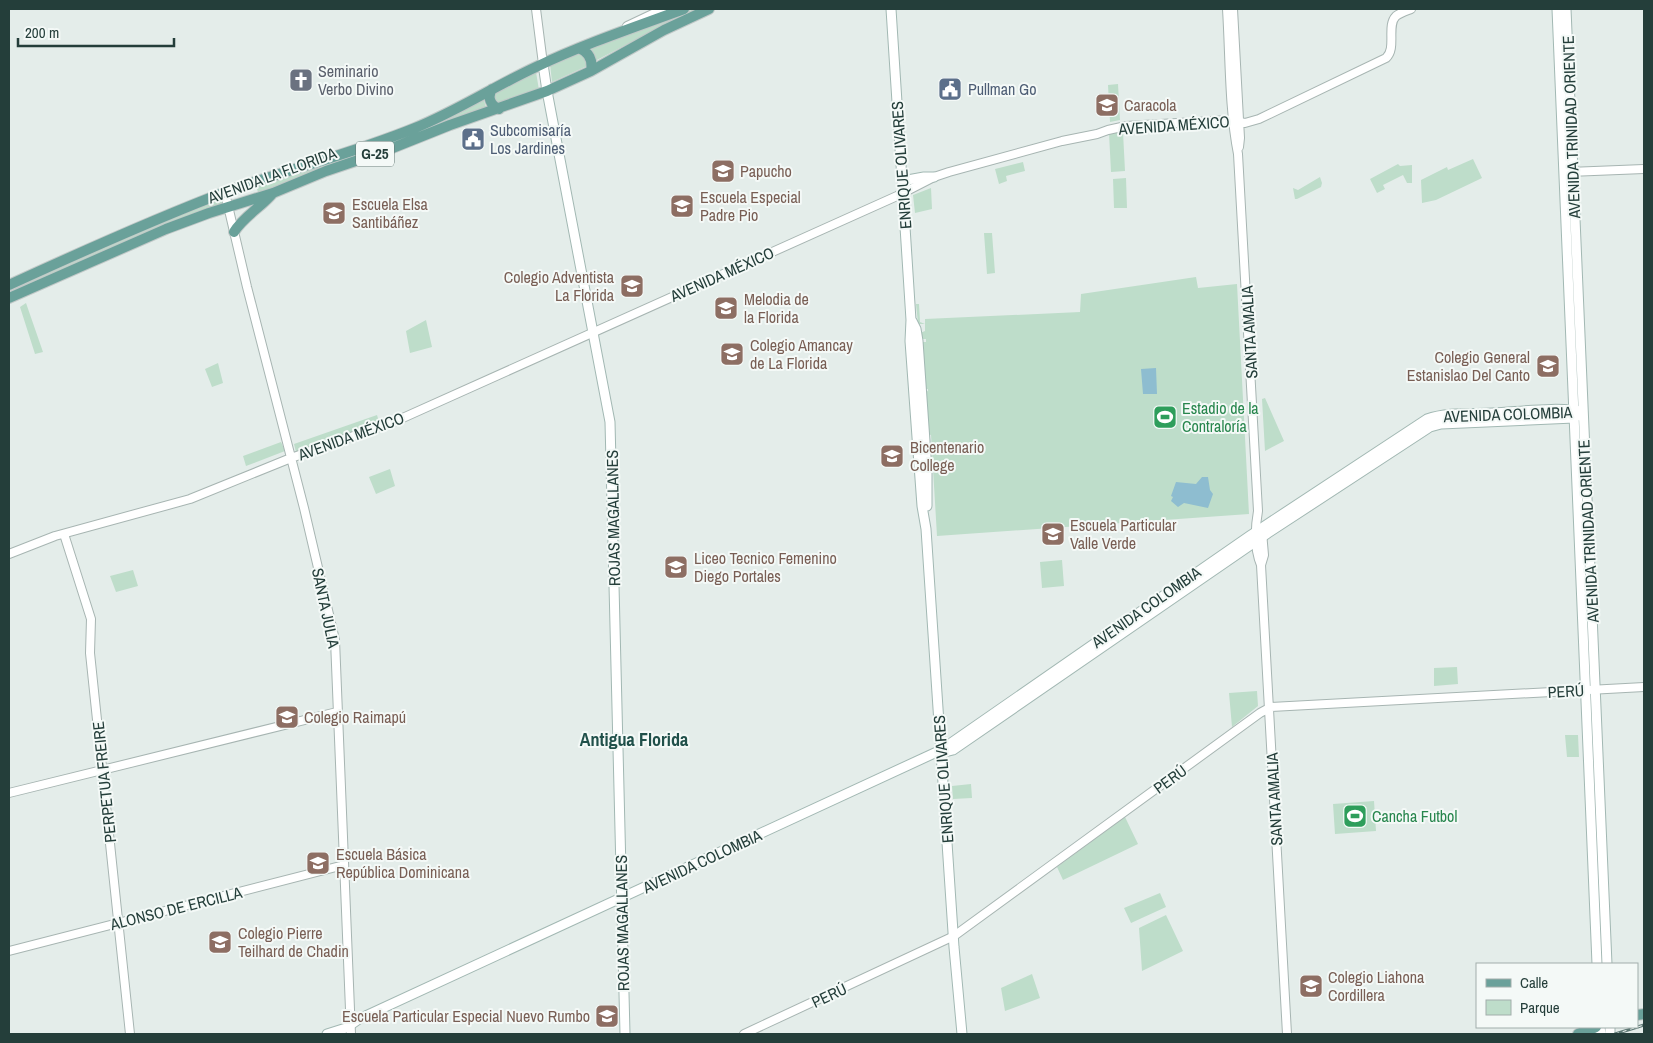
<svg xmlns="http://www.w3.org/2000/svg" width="1653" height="1043" font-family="'Archivo Narrow',sans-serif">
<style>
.green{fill:#beddca}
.water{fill:#8ebdd0}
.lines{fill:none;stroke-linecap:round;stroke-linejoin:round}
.tertiary-casing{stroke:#a7b5b2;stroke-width:10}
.secondary-casing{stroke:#a2b8b3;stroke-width:11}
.primary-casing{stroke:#c2c9c8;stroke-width:12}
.tertiary{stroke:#fff;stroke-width:8}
.secondary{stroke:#fff;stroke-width:9}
.primary{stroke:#6aa19a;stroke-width:10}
.rail-casing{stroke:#5e7975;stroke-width:3}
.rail{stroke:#f4f9f7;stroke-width:1;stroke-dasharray:4;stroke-linecap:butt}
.labels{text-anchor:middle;stroke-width:4;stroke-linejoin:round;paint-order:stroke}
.shield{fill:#f4f9f7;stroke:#627673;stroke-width:1}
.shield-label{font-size:15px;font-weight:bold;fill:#243e3a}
.worship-label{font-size:16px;fill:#5b616d;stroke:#f4f9f7;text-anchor:start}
.service-label{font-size:16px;fill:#4e5e75;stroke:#f4f9f7;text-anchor:start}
.education-label{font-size:16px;fill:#785e54;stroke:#f4f9f7;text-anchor:start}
.street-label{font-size:16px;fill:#243e3a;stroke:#f4f9f7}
.leisure-label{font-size:16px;fill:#27864d;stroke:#f4f9f7;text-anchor:start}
.neighbourhood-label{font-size:18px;font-weight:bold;fill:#20504a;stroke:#f4f9f7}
</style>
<rect width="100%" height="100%" fill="#e4edea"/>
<path class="green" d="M694,9H705L658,28L595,61L592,50L589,46Z
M580,51L586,55L587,66L552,82L550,64Z
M536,72L539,90L499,105L494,103L493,92Z
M1118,84L1120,120L1110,122L1108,85Z
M485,96L484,101L486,107L259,193L256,188L258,184Z
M1123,132L1125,171L1111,172L1109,133Z
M1473,159L1482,178L1436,200L1422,203L1421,180L1447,167L1448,170Z
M1023,162L1025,171L1006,176L1007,181L999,184L995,169Z
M1398,164L1400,166L1412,165V183H1407L1403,175L1383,185L1385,189L1377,193L1370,179Z
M1320,177L1322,183L1321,187L1297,199H1295L1293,188L1298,190Z
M1126,178L1127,208H1114L1113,179Z
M931,188L932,209L915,213L913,195Z
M223,197L225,204L9,295V289L154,224Z
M984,233H992L995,273L987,274Z
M1196,277L1198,288L1237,284L1249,514L937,536L931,435L928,434L925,392L928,391V389H924L921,342H926V339H921L920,333L925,331V324H919L918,323L916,304H919L920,322L925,324V319L1080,312L1081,294Z
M26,303L43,352L35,354L20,307Z
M426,320L432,347L410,353L406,331Z
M218,363L223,383L212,387L205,369Z
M1265,398L1284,441L1265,451L1262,399Z
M377,415L379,422L296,452L294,444Z
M281,442L285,451L246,466L243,456Z
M390,469L395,486L376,494L369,477Z
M1062,560L1064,586L1042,588L1040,562Z
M133,570L138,586L116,592L110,576Z
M1457,667L1458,684L1434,686V668Z
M1257,691L1258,706L1232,727L1229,693Z
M1565,735H1578L1579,757H1567Z
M971,784L972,798L953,799L952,786Z
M1374,801L1376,831L1335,834L1333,804Z
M1125,817L1138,844L1063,880L1057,867Z
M1160,893L1166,907L1131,923L1124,908Z
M1166,915L1183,951L1142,971L1139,928Z
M1032,974L1040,998L1005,1011L1001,988Z"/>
<path class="water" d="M1156,368L1157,394H1143L1141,369Z
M1202,477H1208L1210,490L1213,494L1208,508L1184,503L1178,507L1171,501L1173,497L1171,496L1176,482L1196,484Z"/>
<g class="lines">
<g class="tertiary-casing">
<path id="tertiary" d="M536,9L543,64
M1227,9C1230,56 1229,109 1238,154L1258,511C1255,528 1254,548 1261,565
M1233,9L1240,138L1239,147
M627,26L663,9
M1569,172L1644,169
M225,193L247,287L304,508L335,640L351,1034
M1262,532L1264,555L1261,565L1287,1034
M64,534L91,619L90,653L130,1034
M9,554L55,536L190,499L291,458L396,421L897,196L934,177L949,172L1062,141L1097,134L1108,130L1126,126L1229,120L1245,123L1259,119L1386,58C1397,48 1386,26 1396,16C1400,13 1406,11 1411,9
M9,793L337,712
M9,951L344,865
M744,1034L954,936L1260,713L1271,707L1644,687"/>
</g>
<g class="secondary-casing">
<path id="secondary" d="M891,9L911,320L910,341L922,506L926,529L954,947L962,1034
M1557,9L1597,964
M1566,9L1607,964
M543,64L547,91L610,422L625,1034
M902,181L924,177H934
M912,321L916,329L918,341L927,470V506
M941,750L945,752L953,750L1268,533L1430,427L1441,424L1574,418L1579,415
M1600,1027L1601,1034
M1610,1027V1034
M327,1034L346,1028L359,1019L941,750L1251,535L1427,419C1447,412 1472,414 1493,413C1518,412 1560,406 1583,412"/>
</g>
<g class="primary-casing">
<path id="primary" d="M579,48C589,52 593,60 591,71
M492,89C487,97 490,105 499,109
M234,232C242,218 261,207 272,194
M9,285C81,252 154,219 228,191C290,169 354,153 415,128C457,111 495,86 536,67C584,44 635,27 684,9
M9,298L166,229L209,213L273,193L326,171L385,151L450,125L547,91L591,71L664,30L709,9
M1637,1015L1644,1014
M1578,1034L1596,1027"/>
</g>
<use href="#tertiary" class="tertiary"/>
<use href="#secondary" class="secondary"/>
<use href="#primary" class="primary"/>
<g class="rail-casing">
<path id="rail" d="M1615,1034L1644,1025"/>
</g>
<use href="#rail" class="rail"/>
</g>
<defs>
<g id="church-square" transform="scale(1.25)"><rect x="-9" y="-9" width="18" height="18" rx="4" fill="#6b7280" stroke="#f4f9f7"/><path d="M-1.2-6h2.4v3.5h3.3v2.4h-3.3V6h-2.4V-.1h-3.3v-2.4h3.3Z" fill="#fff"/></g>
<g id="civic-square" transform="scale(1.25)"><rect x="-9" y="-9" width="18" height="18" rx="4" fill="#5c6f8a" stroke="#f4f9f7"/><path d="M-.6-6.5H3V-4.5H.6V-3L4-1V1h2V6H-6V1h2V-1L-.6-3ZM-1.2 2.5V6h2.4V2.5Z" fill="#fff"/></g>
<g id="school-square" transform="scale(1.25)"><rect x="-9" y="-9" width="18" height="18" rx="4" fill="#8d6e63" stroke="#f4f9f7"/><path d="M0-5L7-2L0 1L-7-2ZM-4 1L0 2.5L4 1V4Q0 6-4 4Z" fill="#fff"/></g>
<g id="stadium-square" transform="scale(1.25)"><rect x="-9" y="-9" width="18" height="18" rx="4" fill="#2e9e5b" stroke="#f4f9f7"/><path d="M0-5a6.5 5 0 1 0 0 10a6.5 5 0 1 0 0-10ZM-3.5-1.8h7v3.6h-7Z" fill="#fff"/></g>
</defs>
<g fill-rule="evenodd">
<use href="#church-square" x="301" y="80"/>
<use href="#civic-square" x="950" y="89"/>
<use href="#school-square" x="1107" y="105"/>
<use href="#civic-square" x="473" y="139"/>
<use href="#school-square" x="723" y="171"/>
<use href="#school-square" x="682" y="206"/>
<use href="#school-square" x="334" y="213"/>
<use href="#school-square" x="632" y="286"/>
<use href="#school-square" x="726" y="308"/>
<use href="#school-square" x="732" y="354"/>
<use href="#school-square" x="1548" y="366"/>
<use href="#stadium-square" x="1165" y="417"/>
<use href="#school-square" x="892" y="456"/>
<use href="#school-square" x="1053" y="534"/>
<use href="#school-square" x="676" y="567"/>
<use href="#school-square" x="287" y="717"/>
<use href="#stadium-square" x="1355" y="816"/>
<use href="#school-square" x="318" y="863"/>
<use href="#school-square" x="220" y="942"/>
<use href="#school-square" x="1311" y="986"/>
<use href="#school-square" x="607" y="1016"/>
</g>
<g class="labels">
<rect class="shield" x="356" y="141.5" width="38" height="25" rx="4"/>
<g class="shield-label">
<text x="375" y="159">G-25</text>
</g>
<g class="worship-label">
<text x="318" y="77">Seminario<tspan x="318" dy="18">Verbo Divino</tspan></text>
</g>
<g class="service-label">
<text x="968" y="95">Pullman Go</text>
<text x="490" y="136">Subcomisaría<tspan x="490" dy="18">Los Jardines</tspan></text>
</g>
<g class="education-label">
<text x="1124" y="111">Caracola</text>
<text x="740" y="177">Papucho</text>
<text x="700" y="203">Escuela Especial<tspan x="700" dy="18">Padre Pio</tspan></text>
<text x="352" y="210">Escuela Elsa<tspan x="352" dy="18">Santibáñez</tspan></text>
<text x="614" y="283" text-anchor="end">Colegio Adventista<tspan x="614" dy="18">La Florida</tspan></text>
<text x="744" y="305">Melodia de<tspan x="744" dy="18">la Florida</tspan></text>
<text x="750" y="351">Colegio Amancay<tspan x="750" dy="18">de La Florida</tspan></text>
<text x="1530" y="363" text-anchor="end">Colegio General<tspan x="1530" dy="18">Estanislao Del Canto</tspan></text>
<text x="910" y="453">Bicentenario<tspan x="910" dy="18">College</tspan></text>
<text x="1070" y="531">Escuela Particular<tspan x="1070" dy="18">Valle Verde</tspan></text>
<text x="694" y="564">Liceo Tecnico Femenino<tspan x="694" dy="18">Diego Portales</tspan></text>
<text x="304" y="723">Colegio Raimapú</text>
<text x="336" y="860">Escuela Básica<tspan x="336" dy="18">República Dominicana</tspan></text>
<text x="238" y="939">Colegio Pierre<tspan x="238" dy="18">Teilhard de Chadin</tspan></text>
<text x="1328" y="983">Colegio Liahona<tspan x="1328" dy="18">Cordillera</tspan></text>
<text x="590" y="1022" text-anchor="end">Escuela Particular Especial Nuevo Rumbo</text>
</g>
<g class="street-label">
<text transform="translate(1174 125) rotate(-4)" y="6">AVENIDA MÉXICO</text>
<text transform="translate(1571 127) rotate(-92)" y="6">AVENIDA TRINIDAD ORIENTE</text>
<text transform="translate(901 165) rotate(-94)" y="6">ENRIQUE OLIVARES</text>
<text transform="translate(272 175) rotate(-20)" y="6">AVENIDA LA FLORIDA</text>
<text transform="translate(722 274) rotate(-24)" y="6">AVENIDA MÉXICO</text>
<text transform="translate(1249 332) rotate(-93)" y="6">SANTA AMALIA</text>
<text transform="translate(1508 414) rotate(-2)" y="6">AVENIDA COLOMBIA</text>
<text transform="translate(351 436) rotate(-20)" y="6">AVENIDA MÉXICO</text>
<text transform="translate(613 518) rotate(-91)" y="6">ROJAS MAGALLANES</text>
<text transform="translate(1588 531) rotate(-93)" y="6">AVENIDA TRINIDAD ORIENTE</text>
<text transform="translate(1146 607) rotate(-35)" y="6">AVENIDA COLOMBIA</text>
<text transform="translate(326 608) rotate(78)" y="6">SANTA JULIA</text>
<text transform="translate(1566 691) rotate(-3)" y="6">PERÚ</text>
<text transform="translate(943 779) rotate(-94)" y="6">ENRIQUE OLIVARES</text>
<text transform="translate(1170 779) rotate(-36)" y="6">PERÚ</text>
<text transform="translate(104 782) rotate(-96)" y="6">PERPETUA FREIRE</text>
<text transform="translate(1274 799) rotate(-93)" y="6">SANTA AMALIA</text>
<text transform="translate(702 861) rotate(-25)" y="6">AVENIDA COLOMBIA</text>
<text transform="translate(176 908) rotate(-14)" y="6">ALONSO DE ERCILLA</text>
<text transform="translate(622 923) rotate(-91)" y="6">ROJAS MAGALLANES</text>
<text transform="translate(829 995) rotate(-25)" y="6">PERÚ</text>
</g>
<g class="leisure-label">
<text x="1182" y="414">Estadio de la<tspan x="1182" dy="18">Contraloría</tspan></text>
<text x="1372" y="822">Cancha Futbol</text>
</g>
<g class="neighbourhood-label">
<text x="634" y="746">Antigua Florida</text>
</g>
</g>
<rect width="1653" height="1043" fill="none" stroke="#243e3a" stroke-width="20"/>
<rect x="1476" y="963" width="162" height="65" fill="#f4f9f7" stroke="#a1aeab"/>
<rect x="1486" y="979" width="25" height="8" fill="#6aa19a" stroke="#a1aeab"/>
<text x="1520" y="988" font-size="15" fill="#243e3a">Calle</text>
<rect x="1486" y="1000" width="25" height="15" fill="#beddca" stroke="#a1aeab"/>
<text x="1520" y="1013" font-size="15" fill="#243e3a">Parque</text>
<path d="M18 38v8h156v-8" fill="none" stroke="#243e3a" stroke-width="2.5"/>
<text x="25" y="38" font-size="15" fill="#243e3a" stroke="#f4f9f7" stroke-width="4" paint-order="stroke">200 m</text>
</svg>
